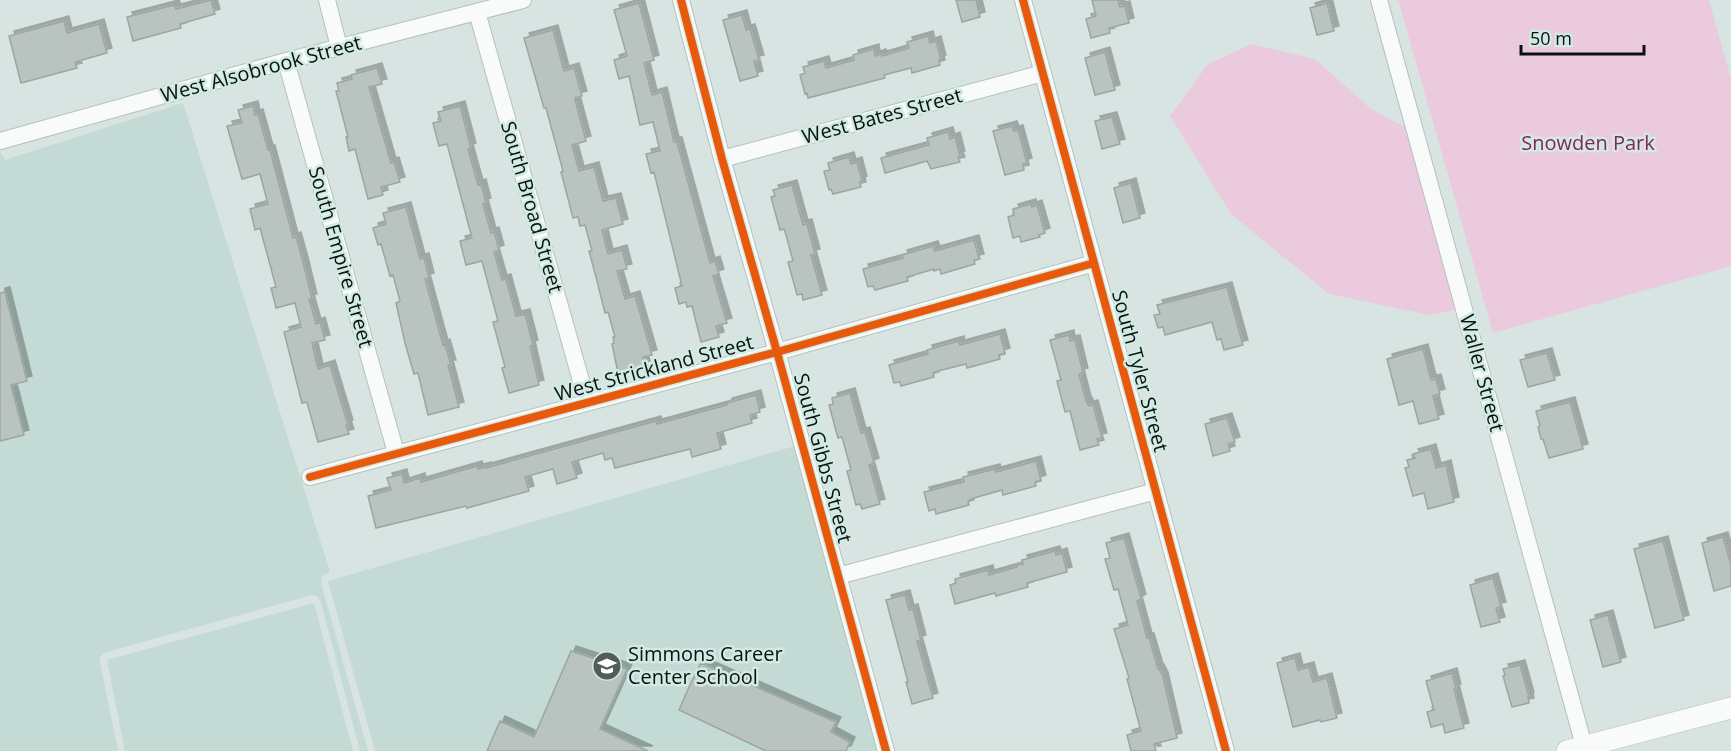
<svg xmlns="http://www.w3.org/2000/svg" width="1731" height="751" font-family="'Open Sans',sans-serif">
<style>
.built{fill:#c3dad5}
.green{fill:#eccade}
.building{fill:#b9c4c1;stroke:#9ca5a3;stroke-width:1.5;filter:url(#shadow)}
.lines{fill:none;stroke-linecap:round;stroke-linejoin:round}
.minor-casing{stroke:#b6c0bd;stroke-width:18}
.tertiary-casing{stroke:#b6c0bd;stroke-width:22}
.minor{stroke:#f9fbfa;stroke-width:16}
.tertiary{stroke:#f9fbfa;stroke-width:21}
.cycleway-casing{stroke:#d2eae4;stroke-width:11}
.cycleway{stroke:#e8590c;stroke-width:8}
.labels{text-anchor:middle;stroke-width:5;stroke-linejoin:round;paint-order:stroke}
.street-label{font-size:20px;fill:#0a1210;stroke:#d2eae4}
.park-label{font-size:20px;fill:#872363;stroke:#d2eae4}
.poi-label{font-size:20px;fill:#0a1210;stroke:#d2eae4;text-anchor:start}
</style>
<defs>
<filter id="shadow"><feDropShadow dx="5" dy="-5" stdDeviation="0" flood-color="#0004"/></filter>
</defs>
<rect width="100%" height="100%" fill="#d8e4e1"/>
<path class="built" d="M183,103L330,572L322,576L321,583L368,751H360L321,602L318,597L312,595L103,653L100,657V662L118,751H0V151L5,160Z
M802,444L886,751H375L328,581Z
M314,603L353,751H125L107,660Z"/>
<path class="green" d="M1398,0H1709L1731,79V266L1493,333Z
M1251,44L1315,59L1371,109L1406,128L1456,310L1429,315L1329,294L1231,214L1170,116L1207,65Z"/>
<path class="building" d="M211,0L215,14L180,24L181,28L133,41L127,17L174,5L176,9Z
M956,0H976L980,17L962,22Z
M1092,0H1118L1120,7L1125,6L1129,23L1109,28L1110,33L1091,38L1086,19L1096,16Z
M639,3L654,60L644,63L652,95L662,92L674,142H677L710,263L715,261L719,274L713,276L727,323L716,326L719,337L701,342L692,306L687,307L686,302L679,304L675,288L682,286L654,172L651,173L646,154L660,151L653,122L640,125L629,76L619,79L614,60L627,56L614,10Z
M1327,3L1334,31L1317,35L1310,8Z
M742,15L746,30L750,29L759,60L754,61L758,76L740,81L723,20Z
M64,21L67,33L99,24L107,53L75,62L77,68L21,83L9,36Z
M553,30L564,71L574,68L582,96L575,98V100L586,141L572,145L579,171L594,167L603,201L616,198L623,224L602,230L608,254L622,250L627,269L617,271L625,299L635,296L652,355L643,357L645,366L618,373L612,344L614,343L613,337H615L608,312L605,313L596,277L589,251H592L585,225L580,226L578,217L573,218L561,172L563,171L546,108H544L524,38Z
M928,36L930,43L936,41L941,60H939L940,65L912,73L911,68L884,75L885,78L808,98L807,93L805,94L800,75L805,73L803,67L824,61L826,68L854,60L853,55L874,49L875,56L881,54L882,56L909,48L907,42Z
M1105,52L1115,90L1095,95L1085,58Z
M377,68L382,84L369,87L391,163L394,162L400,182L381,187L383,195L368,199L355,149L349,151L346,137H348L336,91H339L337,83L352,79L351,75Z
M253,106L255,115L258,114L268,150H270L293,238L296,237L303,262L312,299H309L316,324L320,322L325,340L312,343L318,369L330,365L348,425H346L349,434L318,442L307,402L302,403L284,332L301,327L295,303L276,308L271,288L276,287L260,228L255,230L250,209L268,204L260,174L242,179L227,126L242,123L238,110Z
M460,106L471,148L468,149L478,185L481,184L486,203L483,204L491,233L494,232L499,250L494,252L502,280L506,279L516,316L525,314L533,345L530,346L539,385L509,393L502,368L505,367L493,322L498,321L482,261L466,265L460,241L472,238L447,144L439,146L433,123L441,121L438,112Z
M1112,117L1120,144L1102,149L1095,121Z
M1012,126L1014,131L1018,130L1027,163L1023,164L1024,170L1005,175L993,131Z
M948,132L950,139L955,137L960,156L958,157L960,162L931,169L927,161L885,173L881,158L929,145L927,138Z
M849,157L851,164L857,162L862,181L860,182L861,187L833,194L831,189L829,190L824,171L830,170L828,163Z
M1131,183L1140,218L1123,223L1114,188Z
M792,185L803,225L807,224L815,254L811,255L822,295L803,300L802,294L797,295L788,262L793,261L786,235L784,229L780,230L771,197L775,196L773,190Z
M1031,204L1032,207L1037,205L1045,233L1039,235L1040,237L1021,242L1020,236L1013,238L1008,217L1014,215L1013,209Z
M406,207L420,259L424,258L429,278L425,279L443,345L445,344L451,365H448L459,407L428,415L418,373L414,374L405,343L396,303L400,301L393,275L390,276L381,244L378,245L373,228L386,224L383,213Z
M974,240L979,259L974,260L975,264L941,274L940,269L934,271V269L907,277L908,281L875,290L873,286L868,287L863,269L903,258L902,255L933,246L935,251Z
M1227,287L1243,345L1224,350L1221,339L1217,340L1212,322L1165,335L1163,327L1158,328L1154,315L1160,314L1157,305Z
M5,292L27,381L11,385L24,435L0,441V293Z
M1000,334L1005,353L999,355L1000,359L967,368L966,364L938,371L933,373L934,377L901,386L900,382L894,383L889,365L928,354L927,350L959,341L960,345Z
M1069,335L1070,341L1075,340L1083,373L1079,374L1086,401L1089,406L1093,405L1102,438L1097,439L1099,445L1080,450L1070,411L1065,412L1057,381L1061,380L1050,340Z
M1423,349L1431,380L1436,379L1440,394L1433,396L1439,419L1419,424L1413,401L1399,405L1387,359Z
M1547,353L1555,380L1528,387L1520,360Z
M850,393L861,433L865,432L874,463L869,465L880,504L862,509L860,504L856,505L847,471L851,470L842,437L838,438L829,405L833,404L832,398Z
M756,395L760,412L750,415L752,423L717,433L721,449L692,457L690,449L615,468L612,458L605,460L603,453L572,462L577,478L557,484L553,469L525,477L529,491L467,508L466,506L376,528L368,496L391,490L387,478L402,474L404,483L420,478L421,482L477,466L478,469L486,467V468L656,421L657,424L727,405V403Z
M1570,402L1583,449L1549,458L1543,439H1541L1538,427L1540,426L1536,411Z
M1227,418L1235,442L1228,444L1230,451L1213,456L1205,424Z
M1431,449L1436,468L1446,465L1454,502L1428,509L1424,493L1413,496L1405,468L1409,467L1407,460L1415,458L1413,454Z
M1036,461L1041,480L1035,482L1036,486L1003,495L1002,490L974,498L968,501L969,505L936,514L935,509L929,511L924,492L964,482L963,477L995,469L996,472Z
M1723,537L1731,565V586L1714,591L1702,543Z
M1124,538L1141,599L1137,601L1147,638H1149L1158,669H1159L1163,677L1177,738L1154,744L1156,751H1131L1127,735L1141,731L1127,679L1129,678L1114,629L1128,625L1118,589L1114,590L1105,559L1110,558L1106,543Z
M1663,541L1684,620L1655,628L1634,549Z
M1055,551L1056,555L1062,553L1067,572L1027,583L1028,587L996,596L995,593L955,604L950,585L956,583L955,579L988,570L989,575L1017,567V565L1023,564L1022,560Z
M1493,578L1501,607L1496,608L1500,622L1481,627L1470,585Z
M905,595L909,610L913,609L921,640L917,641L933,698L912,704L906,682H908L886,600Z
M1608,615L1621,662L1603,667L1590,620Z
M571,651L627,669L600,729L648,751H487L500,721L534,737Z
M1295,658L1298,670L1309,667L1313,682L1327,678L1337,718L1321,722L1320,720L1293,727L1277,663Z
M701,663L836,722L831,732L850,742L846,751H766L679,710L689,687Z
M1520,665L1529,697H1528L1529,703L1512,707L1503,676L1505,675L1503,669Z
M1452,673L1456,689H1454L1464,728L1445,733L1443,724L1431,727L1427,712L1434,710L1426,681Z"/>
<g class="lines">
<g class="minor-casing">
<path id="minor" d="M327,0L339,47
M681,0L722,159L777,352L886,751
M1023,0L1226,751
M1379,0L1584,746
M477,12L587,402
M286,61L396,453
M0,141L286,61L523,0
M722,159L1043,73
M310,477L777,352L1094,263
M838,576L1156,491"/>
</g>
<g class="tertiary-casing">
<path id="tertiary" d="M1567,751L1731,708"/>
</g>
<use href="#minor" class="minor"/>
<use href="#tertiary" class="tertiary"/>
<g class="cycleway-casing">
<path id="cycleway" d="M681,0L722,159L777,352L886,751
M1023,0L1226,751
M310,477L777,352L1094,263"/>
</g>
<use href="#cycleway" class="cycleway"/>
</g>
<defs>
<g id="school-disc" transform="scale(1.5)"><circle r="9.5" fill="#525c59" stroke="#d2eae4"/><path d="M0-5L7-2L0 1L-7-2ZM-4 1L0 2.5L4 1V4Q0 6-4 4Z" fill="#fff"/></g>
</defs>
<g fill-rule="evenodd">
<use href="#school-disc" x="607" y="666"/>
</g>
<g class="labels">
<g class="street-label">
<text transform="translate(261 69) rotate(-15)" y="7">West Alsobrook Street</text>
<text transform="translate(882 116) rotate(-15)" y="7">West Bates Street</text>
<text transform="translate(532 207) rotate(74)" y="7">South Broad Street</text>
<text transform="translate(341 257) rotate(74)" y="7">South Empire Street</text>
<text transform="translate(654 368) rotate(-15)" y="7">West Strickland Street</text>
<text transform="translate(1140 371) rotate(75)" y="7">South Tyler Street</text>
<text transform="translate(1482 373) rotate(75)" y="7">Waller Street</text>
<text transform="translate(823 458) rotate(75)" y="7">South Gibbs Street</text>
</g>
<g class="park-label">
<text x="1588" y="150">Snowden Park</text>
</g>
<g class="poi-label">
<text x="628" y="661">Simmons Career<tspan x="628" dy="23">Center School</tspan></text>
</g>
</g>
<path d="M1521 45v9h123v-9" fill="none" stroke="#0a1210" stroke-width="3"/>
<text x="1530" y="45" font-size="18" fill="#0a1210" stroke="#d2eae4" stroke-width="4.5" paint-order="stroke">50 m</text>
</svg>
